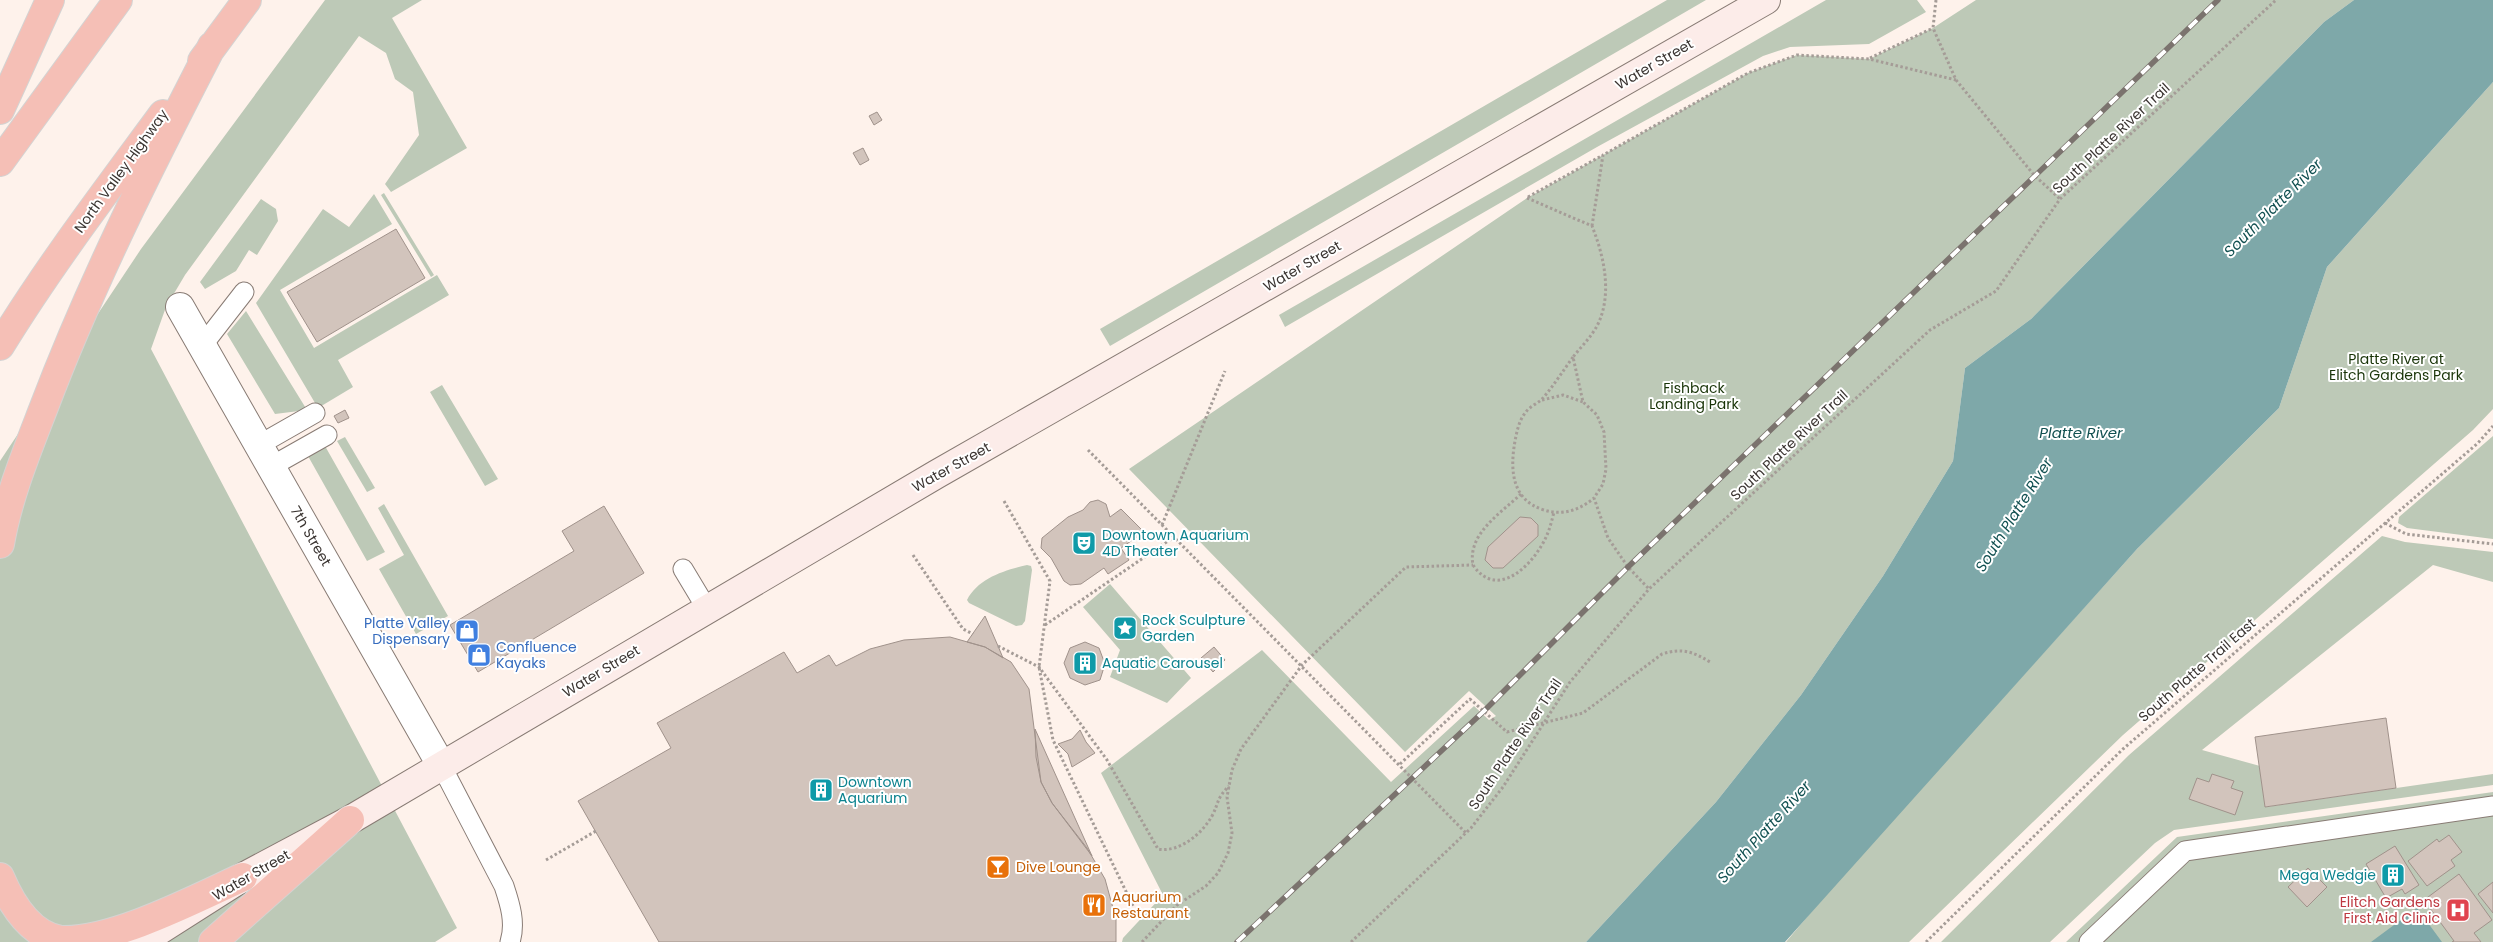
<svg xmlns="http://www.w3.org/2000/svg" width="2493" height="942" font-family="Poppins,sans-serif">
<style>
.green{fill:#bdc9b7}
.water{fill:#7ea8a9}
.building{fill:#d2c4bc;stroke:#a0928b}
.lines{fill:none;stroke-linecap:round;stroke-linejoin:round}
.lane-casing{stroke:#887b74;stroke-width:21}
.street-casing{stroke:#887b74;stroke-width:30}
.secondary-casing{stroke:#887b74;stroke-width:30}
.highway-casing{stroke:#d4d3d2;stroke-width:30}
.path{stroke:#a59c97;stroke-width:3;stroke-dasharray:2.5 2.5;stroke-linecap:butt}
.lane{stroke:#fff;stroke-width:19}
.street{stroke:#fff;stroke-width:28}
.secondary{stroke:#fcece9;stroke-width:28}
.highway{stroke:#f5bfb6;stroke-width:28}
.rail-casing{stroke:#7b736e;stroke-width:5.5}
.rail{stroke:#fff;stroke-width:4;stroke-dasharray:11;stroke-linecap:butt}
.labels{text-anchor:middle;stroke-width:4;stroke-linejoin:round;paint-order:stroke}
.street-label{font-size:14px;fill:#3b3532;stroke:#fff}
.park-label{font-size:14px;fill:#193408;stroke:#fff}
.culture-label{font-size:14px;fill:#0d838f;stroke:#fff;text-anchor:start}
.shop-label{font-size:14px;fill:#366cbe;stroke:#fff;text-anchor:end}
.food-label{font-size:14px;fill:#c56008;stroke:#fff;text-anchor:start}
.health-label{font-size:14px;fill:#be3a42;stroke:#fff;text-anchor:end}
.water-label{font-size:15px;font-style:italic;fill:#115051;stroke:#fff}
</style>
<rect width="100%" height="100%" fill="#fef2eb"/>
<path class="green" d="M325,0H422L392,18L467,148L391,192L385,184L419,135L413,92L395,79L386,53L359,36L185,275L166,307L151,349L457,928L435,942H0V461L141,249Z
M1667,0H1706L1110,346L1100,329Z
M1826,0H1917L1926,12L1869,44L1790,47L1763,56L1597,147L1285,327L1279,315Z
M1976,0H2354L2324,22L2031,319L1965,368L1953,461L1883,576L1801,695L1716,802L1586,942H1122L1123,938L1163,895L1101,773L1262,650L1391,782L1474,706L1489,720L1496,716L1469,691L1405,752L1129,469L1527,198L1748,73L1797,55L1869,59L1933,28Z
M2493,82V409L2473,430L2123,735L1909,942H1786L1828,892L2137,549L2279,408L2327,267Z
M384,193L434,275L431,277L381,195Z
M374,194L392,224L280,290L314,348L437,275L449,295L338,360L353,387L318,408L256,303L323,209L349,227Z
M261,199L276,209L278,221L257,255L249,250L236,271L205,289L200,282Z
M246,311L307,410L275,414L227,334Z
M442,385L498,479L485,486L430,392Z
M2493,436V539L2407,528L2398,523L2399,517Z
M345,437L375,488L367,492L337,441Z
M325,446L385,552L367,561L308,456Z
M384,504L448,616L416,634L379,569L404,555L378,508Z
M2382,536L2405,542L2493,552V582L2433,565L2202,750L2260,766L2266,807L2493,774V785L2174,830L2155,843L2050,942H1941L2129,755Z
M1027,565L1031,566L1032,570L1025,621L1022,625L1016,626L969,603L967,600C978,578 1005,570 1027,565Z
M1110,584L1191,678L1167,703L1110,677L1120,650L1083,607Z
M2493,792V942H2066L2177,837Z"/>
<path class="water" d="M2354,0H2493V82L2327,267L2279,408L2137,549L1785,942H1586L1716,802L1801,695L1883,576L1953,461L1965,368L2031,319L2324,22Z
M2417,908L2442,942H2371Z"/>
<path class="building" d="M877,112L882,120L874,125L869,116Z
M863,148L869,160L860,165L853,153Z
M396,229L425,278L317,342L287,292Z
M345,410L349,418L338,423L334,416Z
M1098,500L1106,504L1110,517L1121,509L1144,532L1121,548L1129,560L1108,574L1104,568L1081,584L1070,585L1064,581L1051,558L1041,548L1042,538L1068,517L1083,510L1090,502Z
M604,506L644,573L478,672L450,625L574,551L562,531Z
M1520,517L1531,518L1538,525V536L1503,568H1493L1485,560L1488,547Z
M985,616L998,646L1003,658L985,647L967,642Z
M950,637L985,647L1011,662L1029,689L1041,782L1052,803L1087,848L1105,879L1116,919V942H659L578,801L671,748L657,723L784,652L797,673L829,655L836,666L870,649L904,640Z
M1085,642L1099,648L1105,664L1100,680L1085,685L1070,678L1064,663L1070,648Z
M1214,647L1225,660L1213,672L1201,658Z
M2386,718L2396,788L2265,807L2255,737Z
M1035,729L1092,856L1052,803L1041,782L1036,757Z
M1080,730L1086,742L1095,753L1072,767L1068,754L1058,744L1072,739Z
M2212,774L2234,781L2231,788L2243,792L2235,815L2189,799L2197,778L2209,782Z
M2449,835L2462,852L2451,860L2455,866L2427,886L2408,861L2437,839L2439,842Z
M2395,846L2419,885L2405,894L2402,889L2386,898L2366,864Z
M2308,868L2327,887L2307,907L2288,887Z
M2459,874L2492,920L2474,933L2481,942H2452L2454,941L2424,900Z
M2493,882V913L2478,894Z"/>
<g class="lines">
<g class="lane-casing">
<path id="lane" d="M202,346L244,292
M259,445L315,413
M272,466L327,435
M683,569L707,609
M441,765L504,886C510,904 516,923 510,942
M2089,942L2185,851L2493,806"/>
</g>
<g class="street-casing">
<path id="street" d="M180,307L441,765"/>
</g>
<g class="secondary-casing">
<path id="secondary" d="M141,942L243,877L350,820L937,474L1766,0"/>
</g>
<g class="highway-casing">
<path id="highway" d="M202,61L247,0
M0,110L50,0
M0,162L118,0
M0,346C49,266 107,190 163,114
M0,544C8,497 27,451 44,407C91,283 151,164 212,46
M0,877C11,903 30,935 61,940C113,942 195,899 243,877
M213,942L350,820"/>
</g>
<path class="path" d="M1936,0L1933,28L1956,80L2034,175L2060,199
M1870,58L1933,28
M1528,197L1603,155
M1527,198L1592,226C1604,256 1613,295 1597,326C1591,337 1581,347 1573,357L1583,402L1597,415L1604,432L1606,469L1603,484L1594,498L1608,538L1628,567L1649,589
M1592,226L1603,155L1748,73L1797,55L1869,59L1956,80
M1573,357C1563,371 1554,385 1543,398C1539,403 1530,406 1526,412C1519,420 1517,431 1515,441C1510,469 1511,500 1544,510C1562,516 1580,510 1594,498
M1542,400L1563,395L1583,402
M1088,450L1466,833
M1521,494C1501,513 1467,534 1473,565C1498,602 1535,563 1547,535C1550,528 1552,520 1554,512
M1004,501L1050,581L1039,667L1053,740L1133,906
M2385,523L2406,534L2493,544
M1162,525L1225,371
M913,555L963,629L973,634
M1045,625L1174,537
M998,646L1039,667L1107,760L1158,849C1179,853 1202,834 1212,816C1219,803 1216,799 1229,786
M1400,764L1470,699L1507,732L1583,713L1662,654C1682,648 1692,651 1710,662
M546,860L596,831
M1142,942L1177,905L1206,886L1218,873L1228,853L1232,833L1227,797L1232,770L1241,749L1302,665L1406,567L1473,565
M1351,942L1471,828L1503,787L1570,682L1649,589L1930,330L1996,291L2060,199L2276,0
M1926,942L2123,749L2478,443L2493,426"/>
<use href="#lane" class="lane"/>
<use href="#street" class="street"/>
<use href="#secondary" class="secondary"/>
<use href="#highway" class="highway"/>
<g class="rail-casing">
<path id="rail" d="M1237,942L1484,711L1628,567L2218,0"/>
</g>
<use href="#rail" class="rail"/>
</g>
<defs>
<g id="theatre-square" transform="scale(1.25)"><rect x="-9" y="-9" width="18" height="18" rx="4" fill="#0f9aa8" stroke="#fff"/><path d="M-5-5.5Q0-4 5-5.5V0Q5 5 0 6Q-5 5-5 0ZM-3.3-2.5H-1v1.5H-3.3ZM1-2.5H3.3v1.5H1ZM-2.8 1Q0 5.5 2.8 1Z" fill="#fff"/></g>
<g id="sight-square" transform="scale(1.25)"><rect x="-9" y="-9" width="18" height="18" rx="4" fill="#0f9aa8" stroke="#fff"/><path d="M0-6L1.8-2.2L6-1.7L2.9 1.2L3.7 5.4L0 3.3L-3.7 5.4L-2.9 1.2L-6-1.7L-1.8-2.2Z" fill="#fff"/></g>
<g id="shop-square" transform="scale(1.25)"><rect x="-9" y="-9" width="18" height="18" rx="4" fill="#3f7fe0" stroke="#fff"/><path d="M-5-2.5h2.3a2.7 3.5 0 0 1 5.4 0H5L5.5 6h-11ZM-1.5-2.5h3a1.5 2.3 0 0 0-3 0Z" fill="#fff"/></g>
<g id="building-square" transform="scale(1.25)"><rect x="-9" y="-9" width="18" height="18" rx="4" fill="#0f9aa8" stroke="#fff"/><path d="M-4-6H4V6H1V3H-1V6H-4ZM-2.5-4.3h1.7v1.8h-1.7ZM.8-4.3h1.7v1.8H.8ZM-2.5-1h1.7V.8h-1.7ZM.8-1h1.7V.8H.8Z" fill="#fff"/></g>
<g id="bar-square" transform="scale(1.25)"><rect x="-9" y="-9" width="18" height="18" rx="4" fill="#e8710a" stroke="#fff"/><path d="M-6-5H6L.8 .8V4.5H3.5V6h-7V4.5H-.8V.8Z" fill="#fff"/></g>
<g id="restaurant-square" transform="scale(1.25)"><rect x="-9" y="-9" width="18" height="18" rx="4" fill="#e8710a" stroke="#fff"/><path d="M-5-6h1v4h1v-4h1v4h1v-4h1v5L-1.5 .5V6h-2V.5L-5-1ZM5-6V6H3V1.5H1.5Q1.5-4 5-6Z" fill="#fff"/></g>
<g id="hospital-square" transform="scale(1.25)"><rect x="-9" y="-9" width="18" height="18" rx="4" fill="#e0444e" stroke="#fff"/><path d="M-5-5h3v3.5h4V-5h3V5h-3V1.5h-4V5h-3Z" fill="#fff"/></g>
</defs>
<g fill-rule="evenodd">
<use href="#theatre-square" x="1084" y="543"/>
<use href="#sight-square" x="1125" y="628"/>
<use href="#shop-square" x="467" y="631"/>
<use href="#shop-square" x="479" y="655"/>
<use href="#building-square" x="1085" y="663"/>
<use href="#building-square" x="821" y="790"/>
<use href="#bar-square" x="998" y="867"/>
<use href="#building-square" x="2393" y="875"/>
<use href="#restaurant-square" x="1094" y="905"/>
<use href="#hospital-square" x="2458" y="910"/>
</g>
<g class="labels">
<g class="street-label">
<text transform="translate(1654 64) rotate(-30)" y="5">Water Street</text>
<text transform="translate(2111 138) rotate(-43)" y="5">South Platte River Trail</text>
<text transform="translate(121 171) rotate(-54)" y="5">North Valley Highway</text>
<text transform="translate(1302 266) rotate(-30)" y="5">Water Street</text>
<text transform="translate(1789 445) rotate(-43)" y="5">South Platte River Trail</text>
<text transform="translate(951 467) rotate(-29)" y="5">Water Street</text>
<text transform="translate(311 536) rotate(60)" y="5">7th Street</text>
<text transform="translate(2197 670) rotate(-41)" y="5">South Platte Trail East</text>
<text transform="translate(601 671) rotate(-31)" y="5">Water Street</text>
<text transform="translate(1515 744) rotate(-56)" y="5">South Platte River Trail</text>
<text transform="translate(251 875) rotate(-30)" y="5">Water Street</text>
</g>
<g class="park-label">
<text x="2396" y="364">Platte River at<tspan x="2396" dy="16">Elitch Gardens Park</tspan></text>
<text x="1694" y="393">Fishback<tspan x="1694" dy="16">Landing Park</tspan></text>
</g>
<g class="culture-label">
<text x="1102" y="540">Downtown Aquarium<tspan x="1102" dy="16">4D Theater</tspan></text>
<text x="1142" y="625">Rock Sculpture<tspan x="1142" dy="16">Garden</tspan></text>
<text x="1102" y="668">Aquatic Carousel</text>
<text x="838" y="787">Downtown<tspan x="838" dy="16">Aquarium</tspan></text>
<text x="2376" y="880" text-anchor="end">Mega Wedgie</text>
</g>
<g class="shop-label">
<text x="450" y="628">Platte Valley<tspan x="450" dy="16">Dispensary</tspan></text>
<text x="496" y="652" text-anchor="start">Confluence<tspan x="496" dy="16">Kayaks</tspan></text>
</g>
<g class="food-label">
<text x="1016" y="872">Dive Lounge</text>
<text x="1112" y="902">Aquarium<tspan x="1112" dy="16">Restaurant</tspan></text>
</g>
<g class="health-label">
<text x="2440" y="907">Elitch Gardens<tspan x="2440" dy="16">First Aid Clinic</tspan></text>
</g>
<g class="water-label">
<text transform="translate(2273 208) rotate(-45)" y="5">South Platte River</text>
<text x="2081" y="438">Platte River</text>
<text transform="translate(2014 515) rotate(-58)" y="5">South Platte River</text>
<text transform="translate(1764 832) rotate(-48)" y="5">South Platte River</text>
</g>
</g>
</svg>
